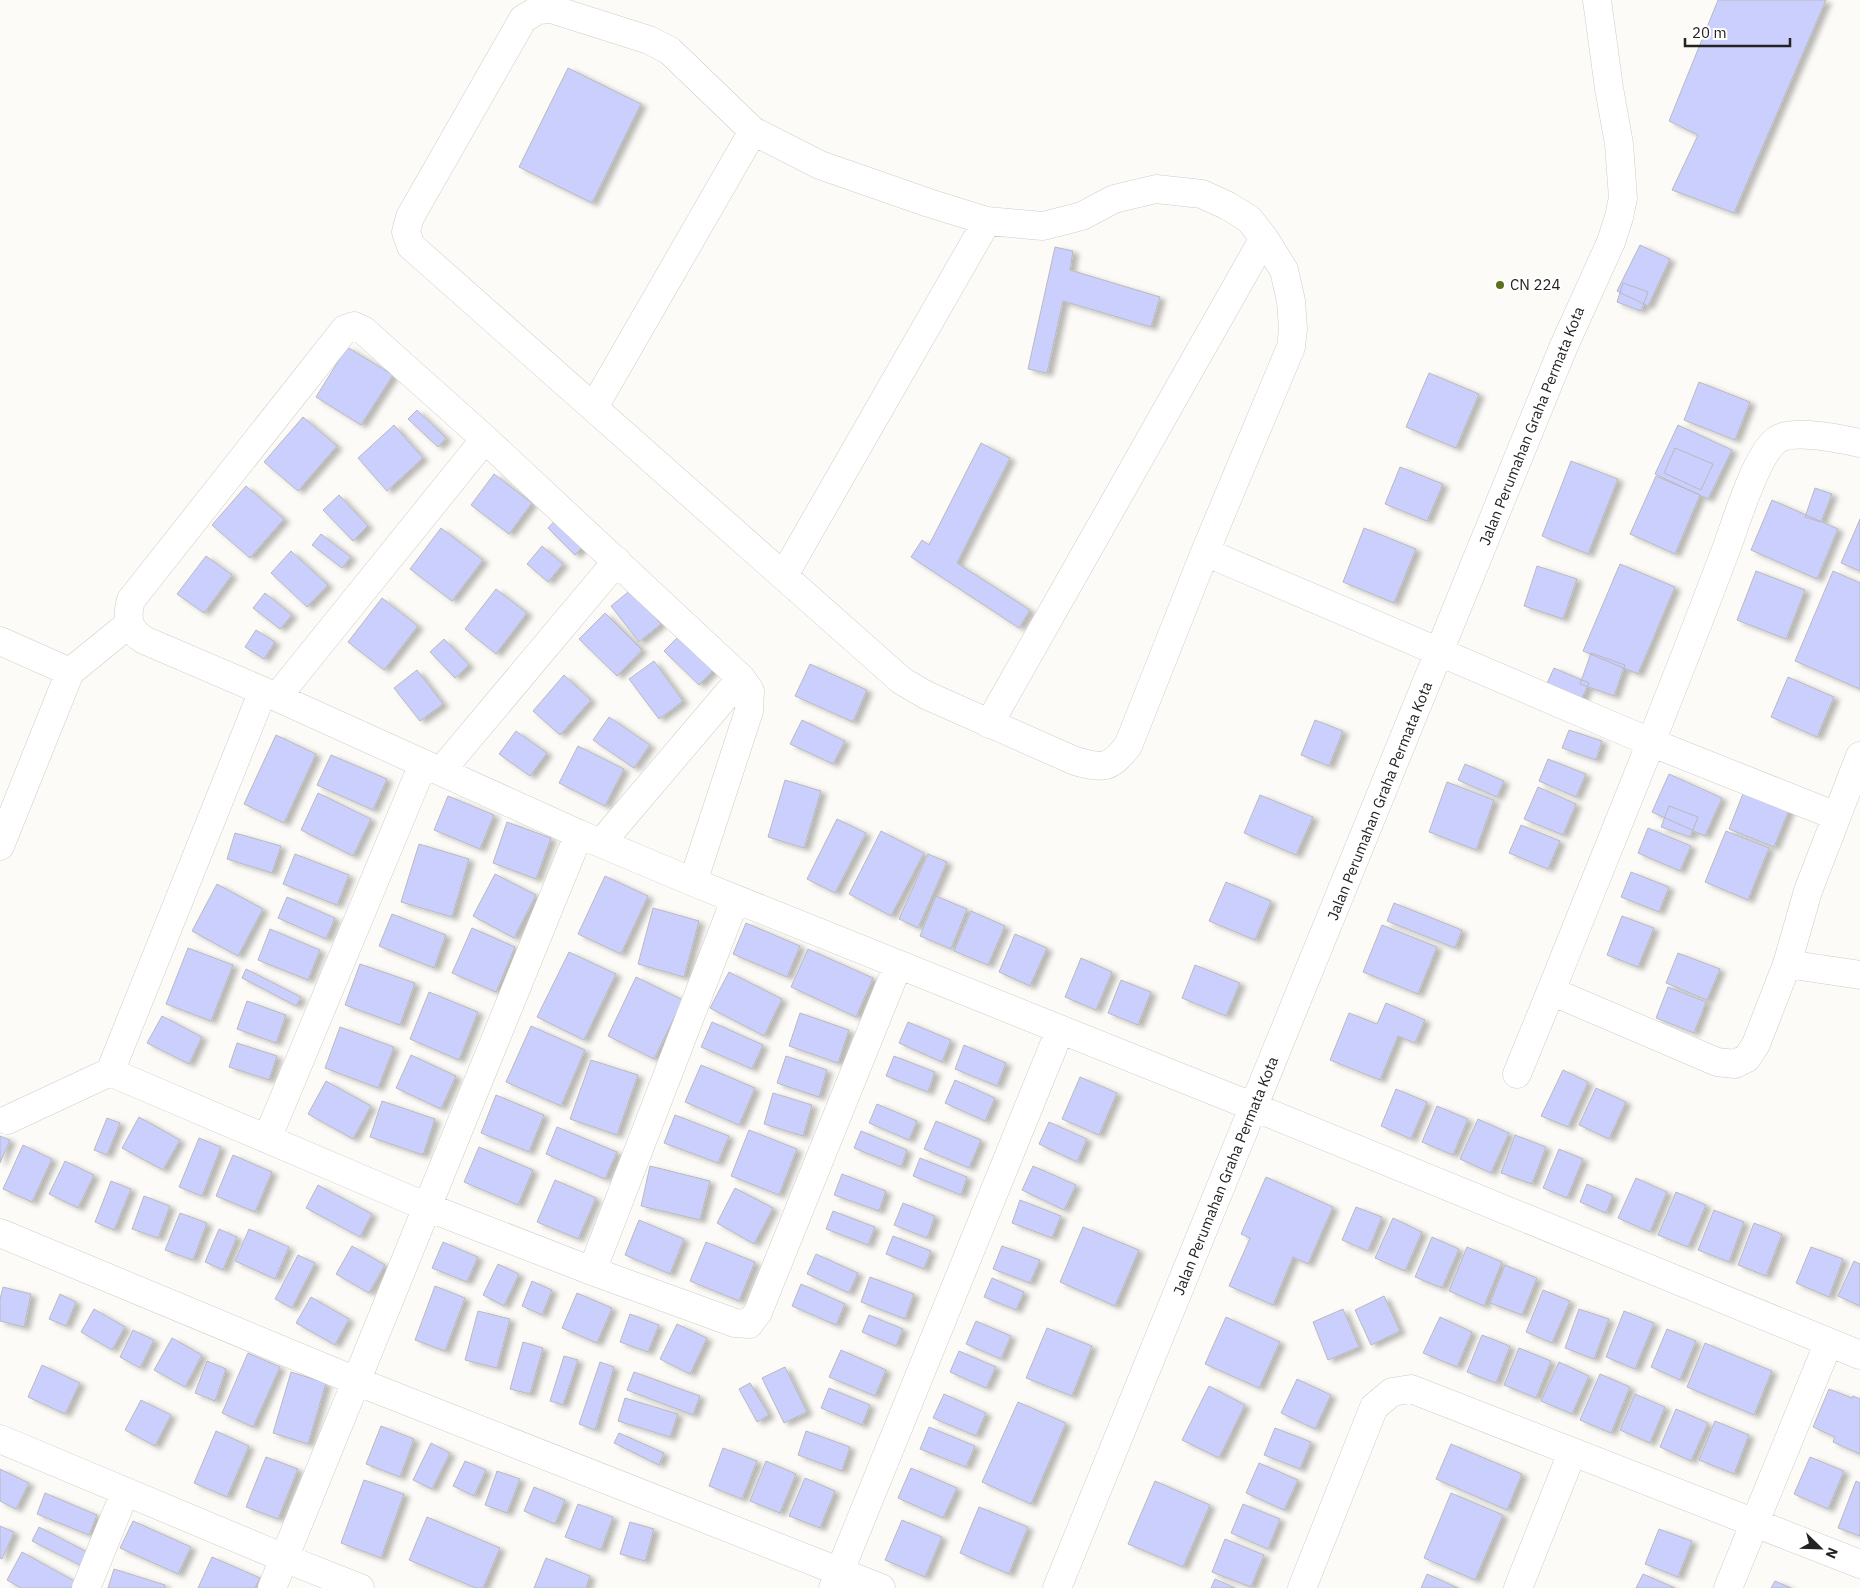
<svg xmlns="http://www.w3.org/2000/svg" width="1860" height="1588" font-family="'IBM Plex Sans',sans-serif">
<style>
.building{fill:#cacffe;stroke:#b9b9bd;filter:url(#shadow)}
.lines{fill:none;stroke-linecap:round;stroke-linejoin:round}
.street-casing{stroke:#cecdc9;stroke-width:29}
.street{stroke:#fff;stroke-width:28}
.poi-dot{fill:#5f701d;stroke:#fff;stroke-width:2}
.labels{text-anchor:middle;stroke-width:4;stroke-linejoin:round;paint-order:stroke}
.poi-label{font-size:15px;fill:#242322;stroke:#fff;text-anchor:start}
.street-label{font-size:15px;fill:#242322;stroke:#fff}
</style>
<defs>
<filter id="shadow"><feDropShadow dx="5.5" dy="3" stdDeviation="2.5" flood-color="#0004"/></filter>
</defs>
<rect width="100%" height="100%" fill="#fcfbf7"/>
<path class="building" d="M1718,0H1826L1734,213L1672,190L1698,135L1669,121Z
M568,68L641,104L592,203L519,167Z
M1640,245L1670,259L1648,306L1617,291Z
M1055,247L1073,251L1070,270L1160,297L1151,327L1063,301L1047,373L1028,369Z
M1623,283L1648,292L1641,311L1617,302Z
M347,347L393,375L361,425L316,397Z
M1429,373L1479,394L1456,448L1406,427Z
M1699,382L1750,402L1735,440L1684,420Z
M417,410L446,438L438,447L408,419Z
M303,417L337,446L298,491L264,462Z
M394,425L423,458L387,491L358,458Z
M1678,425L1732,450L1708,499L1655,474Z
M981,443L1010,458L957,563L1030,610L1019,628L911,557L922,540L929,545Z
M1675,448L1713,464L1701,490L1664,473Z
M1571,461L1618,479L1588,554L1542,536Z
M1400,467L1443,484L1427,521L1385,504Z
M494,474L532,503L509,534L471,505Z
M1656,476L1700,495L1675,554L1630,534Z
M246,486L284,519L250,558L212,525Z
M1815,488L1832,494L1821,522L1805,517Z
M339,495L368,526L353,541L323,510Z
M1772,500L1838,529L1817,579L1751,550Z
M562,513L589,541L575,555L548,528Z
M1860,519V571L1841,563Z
M441,528L483,560L452,601L410,569Z
M1364,528L1416,549L1394,603L1343,582Z
M321,534L351,557L342,568L312,545Z
M542,546L563,564L548,582L527,564Z
M291,551L328,585L307,607L271,573Z
M206,556L232,575L204,613L177,594Z
M1620,564L1675,587L1638,674L1583,651Z
M1537,566L1577,579L1563,619L1524,606Z
M1756,571L1805,590L1786,639L1737,620Z
M1833,571L1860,583V689L1795,661Z
M496,589L527,613L496,654L465,629Z
M632,589L661,624L639,642L611,606Z
M265,593L292,615L280,629L253,608Z
M382,598L418,626L384,670L348,642Z
M605,613L642,650L617,676L579,639Z
M256,630L275,642L264,659L245,647Z
M684,631L718,665L699,685L664,651Z
M444,639L469,665L455,678L430,652Z
M1591,653L1625,665L1614,696L1580,684Z
M654,661L683,701L659,719L629,679Z
M810,664L867,690L853,722L795,696Z
M1554,668L1589,683L1579,705L1544,690Z
M417,670L443,704L420,721L394,688Z
M564,675L591,700L560,735L533,711Z
M1788,677L1834,697L1817,737L1771,717Z
M609,717L650,745L634,768L593,740Z
M802,720L845,741L833,764L790,744Z
M1315,720L1343,731L1329,766L1301,755Z
M1569,730L1602,741L1596,760L1562,748Z
M516,731L547,753L530,776L499,754Z
M276,735L316,754L284,823L244,804Z
M578,746L624,769L605,806L559,783Z
M331,755L387,779L373,810L317,785Z
M1548,759L1586,774L1576,797L1539,781Z
M1465,764L1504,781L1497,797L1458,780Z
M1669,774L1722,798L1705,836L1652,812Z
M785,780L821,791L804,848L768,837Z
M1748,781L1793,800L1774,847L1729,829Z
M1447,782L1494,800L1476,850L1429,832Z
M1538,787L1576,804L1563,835L1524,819Z
M318,793L371,819L353,856L301,830Z
M1260,795L1313,817L1296,855L1244,833Z
M448,796L494,815L480,849L434,830Z
M1669,806L1698,817L1690,837L1661,827Z
M837,819L866,833L835,893L807,879Z
M507,822L551,838L536,879L493,863Z
M1521,825L1560,841L1548,869L1509,853Z
M1648,828L1691,846L1680,871L1638,853Z
M881,831L924,853L891,916L849,894Z
M1726,831L1769,848L1748,900L1705,882Z
M235,833L281,846L272,873L227,859Z
M419,844L469,859L452,917L401,902Z
M295,854L349,875L337,905L283,884Z
M928,854L947,862L918,928L899,919Z
M1631,872L1669,887L1659,912L1621,897Z
M495,874L536,895L514,938L473,916Z
M605,876L648,896L621,954L578,934Z
M1226,882L1271,901L1255,940L1209,921Z
M217,884L263,909L238,956L192,931Z
M936,896L967,909L951,949L920,936Z
M287,897L335,918L326,939L278,918Z
M1394,903L1462,930L1455,948L1387,921Z
M653,908L699,921L684,977L638,964Z
M971,911L1005,926L988,965L954,951Z
M392,914L446,935L434,968L379,946Z
M1622,916L1654,928L1638,967L1607,955Z
M746,923L800,946L787,977L733,954Z
M1382,925L1437,947L1418,994L1363,972Z
M472,928L515,947L496,992L452,973Z
M270,929L320,950L308,980L258,960Z
M1015,934L1047,948L1030,986L999,972Z
M188,948L233,965L211,1021L166,1004Z
M808,949L873,978L856,1017L791,987Z
M569,952L616,974L584,1040L537,1017Z
M1678,953L1720,969L1707,1000L1666,983Z
M1081,958L1112,972L1096,1010L1065,997Z
M360,964L415,983L400,1025L345,1005Z
M1195,965L1240,983L1226,1016L1182,998Z
M246,969L301,997L296,1006L242,978Z
M729,972L782,999L764,1036L710,1008Z
M636,977L683,1000L654,1059L608,1036Z
M1121,980L1151,992L1138,1025L1108,1013Z
M1668,987L1706,1002L1694,1033L1656,1018Z
M429,992L478,1012L459,1060L410,1039Z
M247,1001L286,1015L276,1043L237,1029Z
M1386,1003L1425,1020L1415,1043L1398,1036L1380,1080L1330,1060L1349,1013L1377,1024Z
M800,1013L849,1030L838,1063L789,1046Z
M162,1016L202,1037L189,1064L147,1043Z
M712,1022L763,1045L752,1069L701,1047Z
M908,1022L951,1040L942,1062L899,1043Z
M531,1026L585,1050L561,1106L506,1082Z
M340,1027L394,1047L378,1088L325,1068Z
M237,1043L277,1056L269,1080L229,1067Z
M964,1045L1006,1063L997,1086L955,1069Z
M411,1055L456,1076L441,1109L396,1088Z
M786,1056L827,1070L819,1097L777,1083Z
M894,1056L935,1072L928,1092L886,1076Z
M591,1060L638,1075L617,1135L570,1119Z
M701,1065L755,1088L739,1125L685,1102Z
M1563,1070L1588,1082L1568,1127L1541,1116Z
M1080,1077L1117,1093L1099,1135L1062,1119Z
M955,1080L995,1098L985,1121L945,1103Z
M326,1081L371,1106L353,1139L308,1114Z
M1596,1088L1626,1102L1609,1139L1579,1125Z
M1396,1089L1427,1102L1411,1139L1381,1126Z
M773,1093L812,1105L803,1136L764,1124Z
M496,1095L544,1115L529,1152L481,1133Z
M382,1101L435,1119L423,1155L370,1137Z
M877,1104L917,1121L909,1140L869,1123Z
M1437,1106L1468,1119L1453,1155L1422,1142Z
M675,1115L729,1136L718,1163L664,1143Z
M139,1117L180,1140L163,1170L122,1148Z
M107,1118L120,1123L107,1155L94,1150Z
M1478,1119L1509,1133L1491,1173L1460,1159Z
M936,1121L981,1140L969,1168L924,1149Z
M1049,1122L1087,1139L1077,1162L1039,1144Z
M557,1127L617,1152L605,1179L546,1154Z
M749,1130L797,1149L779,1195L731,1176Z
M861,1131L907,1150L901,1167L854,1148Z
M1515,1135L1546,1147L1532,1184L1501,1173Z
M0,1136L10,1140L0,1163Z
M199,1138L221,1147L202,1196L179,1187Z
M23,1145L52,1159L32,1202L3,1189Z
M479,1147L533,1170L518,1205L464,1182Z
M1559,1149L1583,1159L1567,1198L1543,1188Z
M233,1155L272,1172L255,1212L216,1196Z
M920,1158L967,1177L961,1195L913,1176Z
M65,1161L94,1175L78,1208L49,1194Z
M650,1166L710,1181L700,1220L641,1206Z
M1033,1166L1076,1185L1064,1210L1022,1190Z
M842,1174L886,1191L879,1211L834,1195Z
M1266,1177L1333,1207L1308,1264L1293,1257L1273,1305L1229,1286L1250,1238L1241,1234Z
M1636,1178L1667,1192L1650,1232L1618,1218Z
M555,1180L596,1198L578,1239L537,1222Z
M111,1181L131,1189L114,1230L95,1222Z
M1587,1184L1613,1195L1606,1213L1580,1202Z
M318,1185L372,1214L360,1237L306,1208Z
M735,1188L773,1208L754,1244L717,1223Z
M1676,1192L1706,1205L1688,1247L1658,1235Z
M144,1196L170,1206L158,1238L132,1229Z
M1020,1200L1061,1216L1052,1238L1012,1223Z
M903,1203L935,1216L927,1238L894,1225Z
M1356,1207L1382,1217L1368,1251L1342,1240Z
M1714,1210L1744,1222L1729,1262L1698,1250Z
M833,1211L875,1227L868,1245L826,1229Z
M180,1213L207,1223L193,1260L165,1250Z
M1393,1218L1422,1232L1405,1271L1375,1258Z
M639,1220L684,1239L670,1274L625,1255Z
M1754,1223L1782,1234L1766,1276L1738,1265Z
M1083,1227L1139,1250L1115,1306L1060,1282Z
M219,1229L237,1237L223,1270L205,1262Z
M249,1229L289,1247L275,1279L235,1261Z
M893,1236L931,1251L924,1269L886,1254Z
M1432,1237L1459,1249L1442,1288L1415,1277Z
M443,1242L478,1257L467,1282L432,1268Z
M706,1242L755,1262L739,1301L690,1281Z
M352,1246L385,1265L369,1293L336,1274Z
M1002,1246L1040,1260L1030,1283L993,1269Z
M1467,1247L1502,1262L1484,1306L1449,1291Z
M1811,1247L1843,1259L1829,1297L1796,1283Z
M816,1254L858,1273L849,1293L807,1274Z
M298,1255L315,1263L292,1308L275,1299Z
M1854,1261L1860,1264V1306L1838,1296Z
M498,1264L519,1274L504,1306L483,1295Z
M1505,1265L1537,1278L1522,1315L1490,1303Z
M870,1277L914,1294L905,1319L861,1302Z
M992,1278L1024,1292L1016,1310L984,1297Z
M532,1281L552,1290L542,1315L522,1306Z
M801,1284L845,1304L836,1325L792,1306Z
M435,1286L465,1298L445,1351L415,1340Z
M3,1287L31,1294L24,1327L0,1321V1299Z
M1543,1290L1570,1301L1552,1343L1526,1332Z
M577,1293L612,1308L597,1343L562,1328Z
M60,1294L76,1302L66,1326L49,1319Z
M1384,1296L1400,1331L1371,1345L1355,1310Z
M311,1297L349,1319L335,1345L296,1323Z
M94,1309L125,1327L112,1350L81,1332Z
M1343,1309L1359,1347L1328,1360L1313,1322Z
M1579,1309L1609,1319L1594,1359L1565,1348Z
M478,1311L510,1319L497,1368L465,1360Z
M1624,1311L1654,1323L1635,1369L1606,1357Z
M630,1314L659,1325L648,1352L620,1342Z
M869,1315L903,1329L896,1346L862,1332Z
M1226,1317L1280,1342L1259,1388L1205,1364Z
M1440,1317L1472,1332L1457,1367L1423,1353Z
M976,1321L1011,1336L1001,1359L966,1344Z
M677,1324L707,1338L690,1374L660,1359Z
M1047,1328L1092,1346L1072,1396L1026,1378Z
M1667,1329L1696,1341L1680,1380L1651,1367Z
M133,1330L154,1340L140,1368L120,1357Z
M1482,1335L1510,1346L1496,1383L1467,1372Z
M172,1338L202,1355L185,1387L154,1370Z
M523,1342L543,1348L530,1394L510,1389Z
M1705,1343L1772,1371L1754,1415L1687,1387Z
M1519,1348L1551,1361L1536,1398L1504,1385Z
M841,1350L886,1370L875,1396L829,1377Z
M959,1351L996,1367L986,1388L950,1372Z
M248,1353L280,1367L253,1427L222,1413Z
M564,1356L578,1360L563,1405L550,1401Z
M207,1361L226,1369L215,1401L195,1393Z
M600,1362L614,1367L595,1430L579,1424Z
M1559,1362L1589,1376L1572,1414L1541,1401Z
M42,1365L80,1383L65,1414L28,1397Z
M785,1367L807,1412L784,1423L762,1378Z
M291,1372L326,1383L308,1444L273,1433Z
M634,1372L700,1396L693,1415L627,1390Z
M1600,1374L1630,1387L1611,1433L1580,1420Z
M1297,1379L1331,1395L1315,1429L1281,1413Z
M750,1383L769,1415L757,1422L739,1389Z
M1209,1386L1245,1405L1219,1458L1182,1440Z
M829,1388L870,1405L862,1425L821,1408Z
M1829,1389L1852,1398L1853,1396L1860,1399V1454L1833,1442L1835,1437L1813,1427Z
M944,1394L986,1413L976,1436L933,1418Z
M1635,1394L1665,1407L1650,1443L1620,1430Z
M625,1398L678,1414L670,1437L618,1421Z
M141,1400L171,1415L155,1446L125,1430Z
M1018,1402L1066,1423L1031,1504L982,1482Z
M1676,1409L1708,1423L1691,1461L1660,1447Z
M1715,1421L1749,1435L1734,1474L1699,1460Z
M381,1426L414,1439L400,1477L366,1464Z
M929,1427L975,1446L966,1467L920,1449Z
M1275,1428L1311,1442L1300,1469L1264,1455Z
M216,1431L249,1446L227,1497L194,1483Z
M806,1431L850,1447L842,1471L798,1455Z
M619,1433L664,1453L659,1465L614,1443Z
M431,1443L450,1453L432,1489L413,1480Z
M1451,1444L1522,1474L1507,1510L1436,1479Z
M723,1448L757,1461L742,1499L709,1486Z
M266,1457L298,1469L278,1519L246,1507Z
M1810,1457L1844,1471L1828,1509L1794,1494Z
M465,1461L486,1470L474,1496L453,1486Z
M766,1461L796,1474L780,1513L750,1501Z
M1259,1463L1298,1480L1284,1510L1246,1493Z
M911,1468L957,1488L943,1518L898,1498Z
M0,1469L29,1483L16,1509L0,1501Z
M497,1471L520,1479L507,1513L485,1505Z
M805,1478L835,1491L820,1528L789,1516Z
M364,1480L404,1494L381,1558L341,1543Z
M1155,1481L1210,1505L1183,1567L1128,1544Z
M1856,1481L1860,1483V1536L1838,1528Z
M534,1487L565,1500L555,1524L524,1511Z
M45,1493L97,1515L89,1535L37,1514Z
M1451,1493L1503,1515L1475,1580L1424,1558Z
M578,1504L613,1517L601,1550L565,1537Z
M1243,1504L1280,1519L1268,1549L1231,1533Z
M979,1507L1028,1527L1009,1574L960,1553Z
M427,1517L500,1548L483,1588H476L409,1560Z
M902,1520L942,1537L925,1577L885,1560Z
M133,1521L191,1547L178,1574L120,1548Z
M630,1522L654,1529L645,1561L620,1554Z
M0,1526L14,1532L2,1559L0,1558Z
M39,1527L89,1553L82,1566L32,1541Z
M1659,1529L1692,1541L1678,1577L1645,1564Z
M1225,1539L1264,1555L1251,1587L1212,1572Z
M22,1552L76,1582L72,1588H21L7,1580Z
M212,1557L260,1578L255,1588H198Z
M546,1558L590,1576L586,1588H534Z
M114,1569L165,1585V1588H108Z
M1427,1574L1458,1588H1421Z
M1643,1574L1675,1588H1636Z
M1215,1579L1235,1588H1211Z
M1775,1581L1791,1588H1771Z"/>
<g class="lines">
<g class="street-casing">
<path id="street" d="M551,9L649,40L670,51L753,131L820,165L929,203L987,221L1043,226L1082,216L1114,199L1156,189L1202,194L1228,206L1249,219L1264,238L1284,270L1291,301L1293,329L1291,347L1205,552L1128,746C1109,769 1104,769 1075,761L926,695L902,681L411,246L406,232L410,217L523,19L538,10Z
M594,407L753,131
M1860,443C1841,439 1795,429 1778,439C1757,452 1737,520 1728,544C1672,694 1610,843 1551,991L1717,1062L1735,1064L1747,1058L1756,1044L1787,964L1808,891L1860,756
M1205,552L1650,742L1836,816
M784,575L987,221
M0,641L70,672
M277,697L485,439
M989,724L1264,238
M441,771L617,561
M601,843L741,678
M0,846L70,672L129,624
M693,882L749,711L750,691L741,678L485,439L363,330L354,326L345,329L131,600C126,618 128,630 144,640L263,691L579,834L693,882L1254,1107L1860,1355
M1787,964L1860,975
M110,1072L263,691
M1517,1074L1551,991
M7,1120L110,1072L427,1207L592,1271L735,1323L749,1324L758,1312L898,965
M267,1139L423,764
M0,1233L356,1381L881,1588
M592,1271L735,900
M0,1439L284,1558L360,1588
M86,1588L125,1492
M272,1588L579,834
M833,1588L1060,1030
M1057,1588L1563,348L1611,242L1619,217L1623,198L1619,144L1609,88L1597,0
M1302,1588L1374,1407L1392,1392L1411,1389L1860,1564
M1518,1588L1572,1453
M1728,1588L1828,1344"/>
</g>
<use href="#street" class="street"/>
</g>
<circle class="poi-dot" cx="1500" cy="285" r="5"/>
<g class="labels">
<g class="poi-label">
<text x="1510" y="290">CN 224</text>
</g>
<g class="street-label">
<text transform="translate(1532 426) rotate(-68)" y="5">Jalan Perumahan Graha Permata Kota</text>
<text transform="translate(1380 801) rotate(-68)" y="5">Jalan Perumahan Graha Permata Kota</text>
<text transform="translate(1226 1176) rotate(-68)" y="5">Jalan Perumahan Graha Permata Kota</text>
</g>
</g>
<g transform="translate(1820 1548) rotate(113)" stroke="#ffffff" stroke-width="4" paint-order="stroke">
<path d="M0-4L9 19L0 12L-9 19Z" fill="#242322"/>
<text y="-8" font-size="14" font-weight="bold" text-anchor="middle" fill="#242322">N</text>
</g>
<path d="M1685 38v8h105v-8" fill="none" stroke="#242322" stroke-width="2.5"/>
<text x="1692" y="38" font-size="15" fill="#242322" stroke="#ffffff" stroke-width="4" paint-order="stroke">20 m</text>
</svg>
